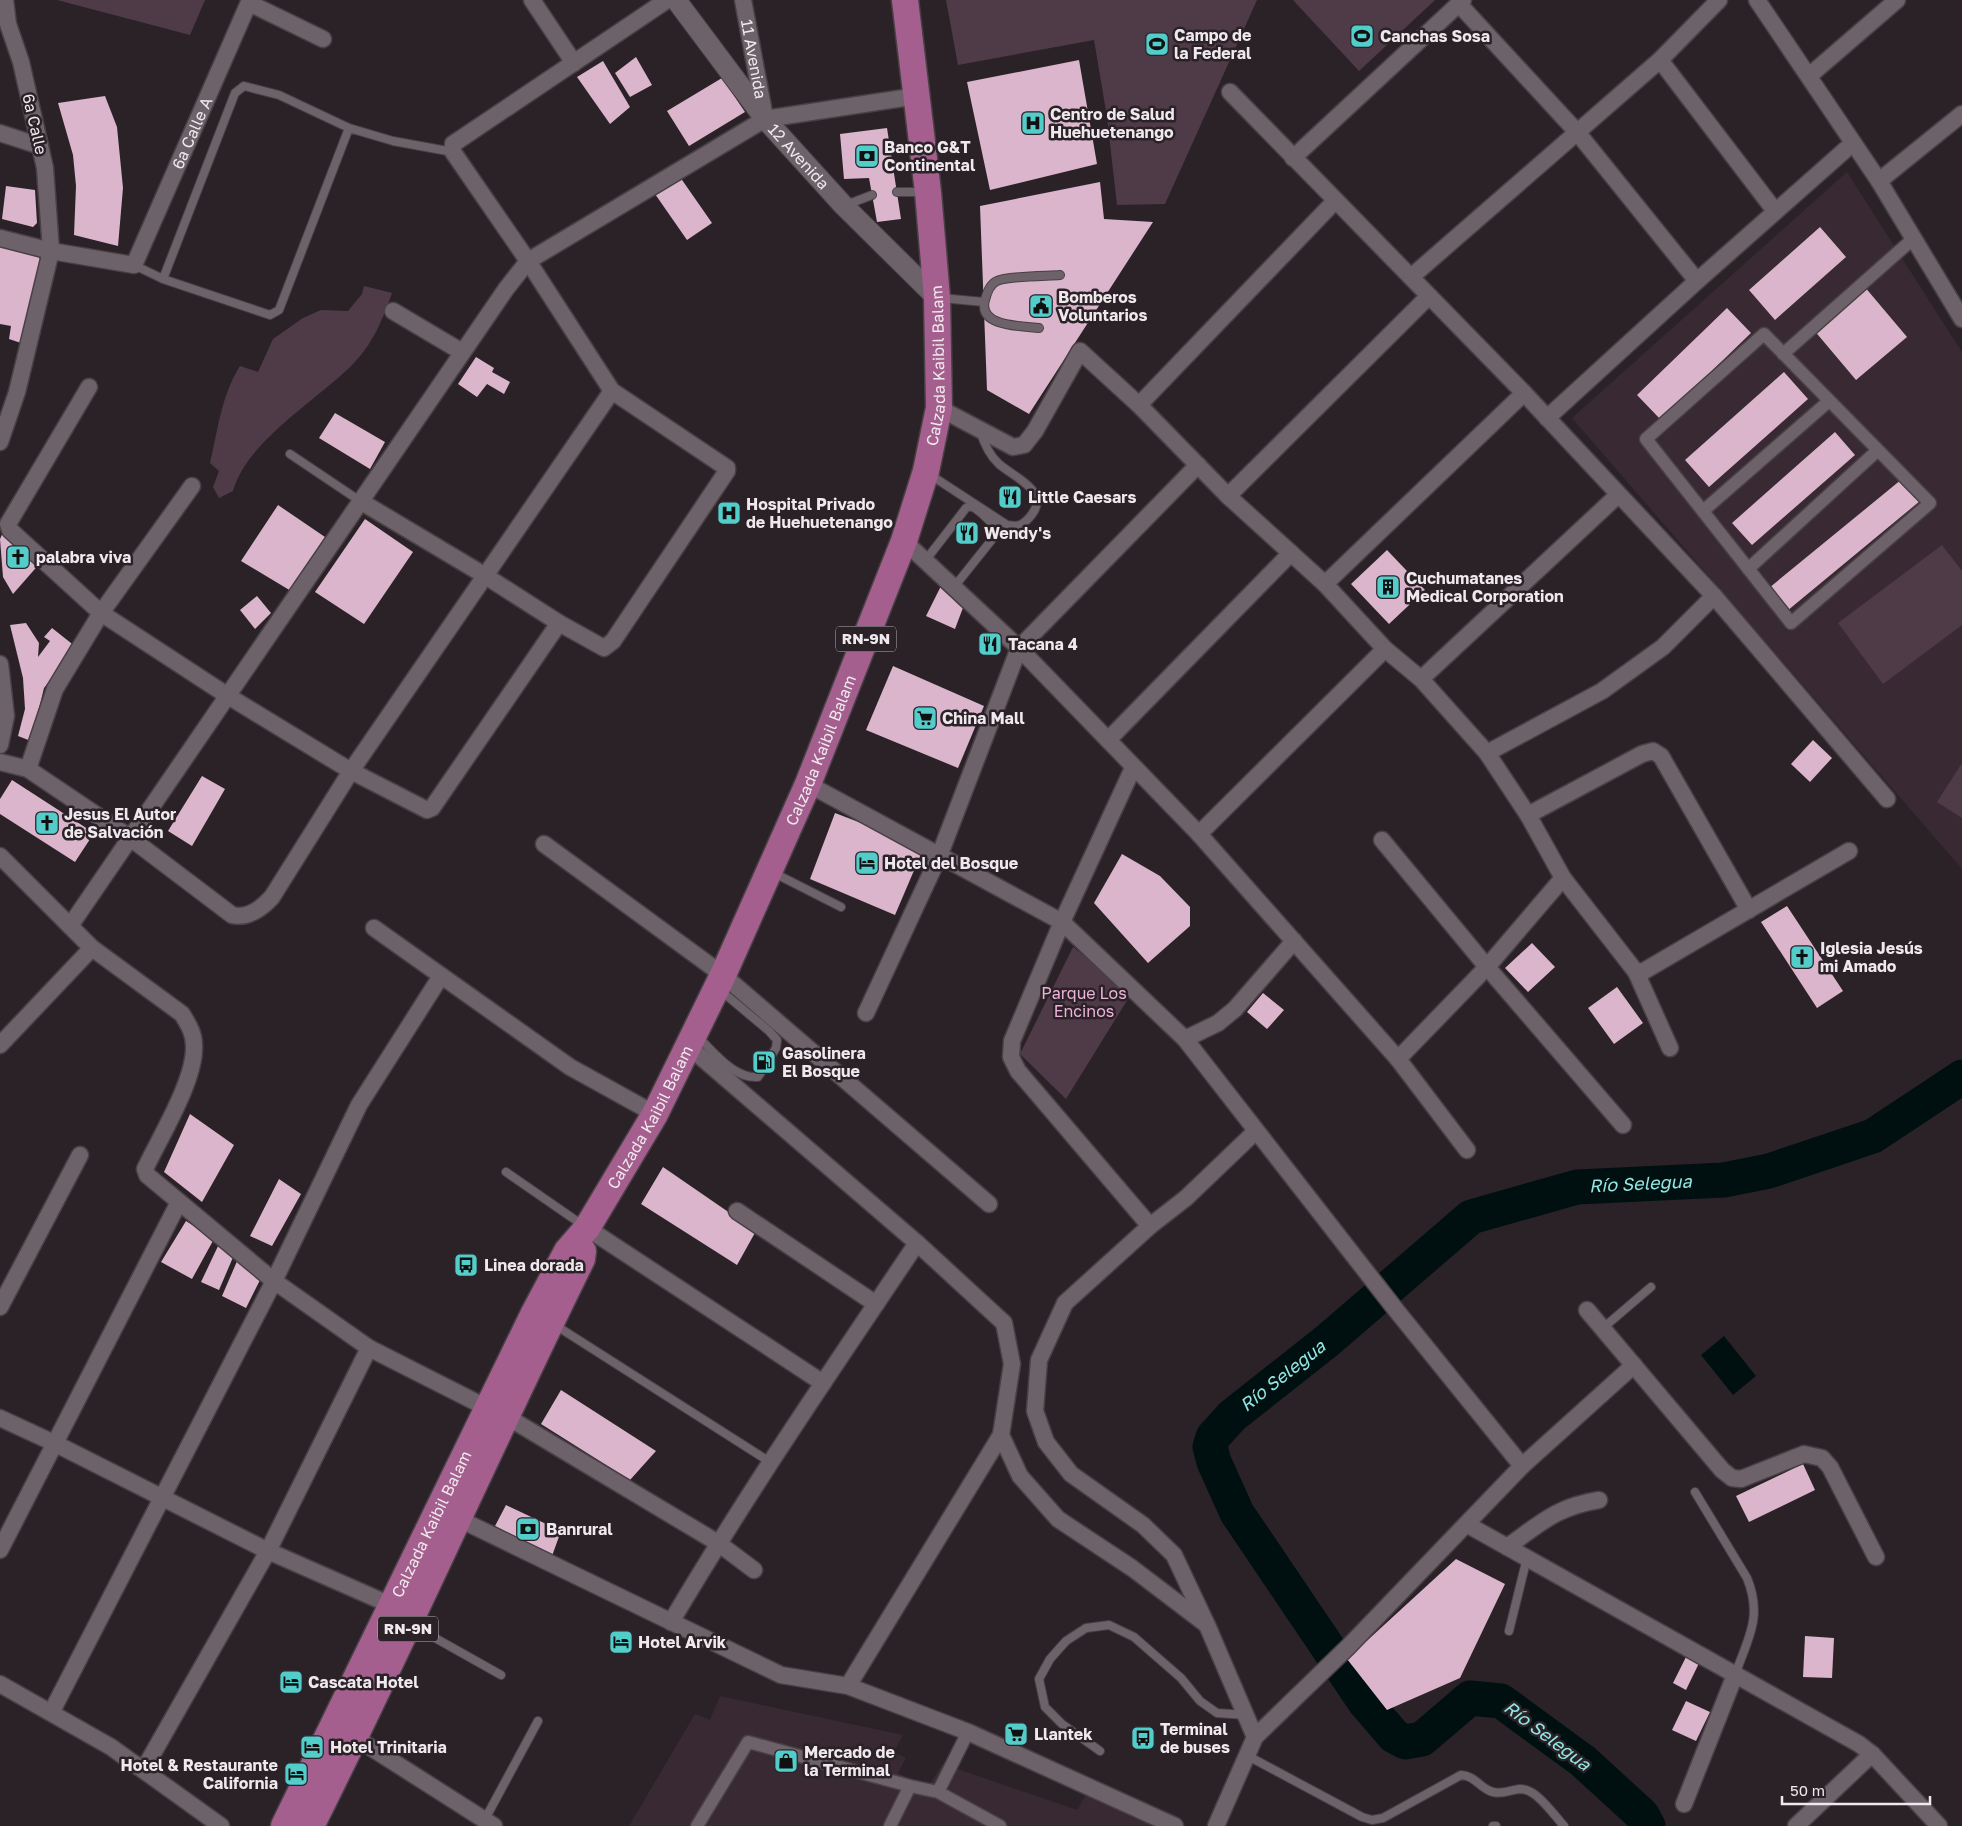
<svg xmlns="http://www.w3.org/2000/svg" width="1962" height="1826" font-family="'Golos Text',sans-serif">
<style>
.built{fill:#382933}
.green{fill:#4f3b48}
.water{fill:#001010}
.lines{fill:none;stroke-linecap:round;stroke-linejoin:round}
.river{stroke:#001010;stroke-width:35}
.building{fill:#dab5cc}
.service-casing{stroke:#484045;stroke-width:10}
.pedestrian-casing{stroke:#484045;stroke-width:15}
.minor-casing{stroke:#484045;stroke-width:19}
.tertiary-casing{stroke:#484045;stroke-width:22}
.primary-casing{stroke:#484045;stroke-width:29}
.service{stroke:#6d6269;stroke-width:8}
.pedestrian{stroke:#6d6269;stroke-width:12}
.minor{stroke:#6d6269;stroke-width:16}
.tertiary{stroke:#6d6269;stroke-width:20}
.primary{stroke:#a45f8f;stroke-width:26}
.labels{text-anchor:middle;stroke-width:5;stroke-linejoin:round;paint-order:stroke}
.shield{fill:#2b2228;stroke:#b4adb1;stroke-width:1}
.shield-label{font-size:15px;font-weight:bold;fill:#efe8ec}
.poi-label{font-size:16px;font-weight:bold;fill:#efe8ec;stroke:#2b2228;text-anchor:start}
.street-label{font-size:16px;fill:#efe8ec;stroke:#2b2228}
.park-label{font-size:16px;fill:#edb3d8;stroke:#2b2228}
.water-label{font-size:18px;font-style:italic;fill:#92e7e4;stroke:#2b2228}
</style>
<rect width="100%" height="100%" fill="#2b2228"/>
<path class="built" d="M1847,172L1962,352V869L1572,418Z
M720,1696L903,1735L894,1752L906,1758L898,1773L927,1788L943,1764L1077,1810L1089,1790L1161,1826H629L695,1714L710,1720Z"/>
<path class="green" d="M57,0H205L190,35Z
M946,0H1257L1165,204L1117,205L1107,117L1094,40L958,65Z
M1293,0H1435L1359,71Z
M364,286L392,293C382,321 373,344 352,365C316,401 247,441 233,491L219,498L213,487L219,471L210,463C218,430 221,396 240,366L258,372L273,339L303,318L321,310L348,311L362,294Z
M1942,545L1962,571V625L1883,684L1838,623Z
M1962,763V818L1937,802Z
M1073,947L1131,994L1066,1099L1020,1054Z"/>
<path class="water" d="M1724,1336L1756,1376L1733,1395L1701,1355Z"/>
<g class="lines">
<path class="river" id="s1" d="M1648,1826L1642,1815L1583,1761L1501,1701L1470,1698L1422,1739L1405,1742L1394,1736L1364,1701L1237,1513L1214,1462L1210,1447L1213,1437L1232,1416L1327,1341L1471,1217L1577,1187L1724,1180L1769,1171L1873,1136L1962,1077"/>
</g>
<path class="building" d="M636,57L652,85L630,97L615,73Z
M1079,60L1097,164L990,190L967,82Z
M603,61L630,107L610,124L577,77Z
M722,78L745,112L689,146L667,111Z
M105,96L117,127L123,188L118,246L74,235L76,186L73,155L58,103Z
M887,128L901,219L877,222L869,178L844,179L840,134Z
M680,177L712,223L687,240L655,194Z
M1100,182L1104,219L1153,222L1029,414L987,390L980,206Z
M6,186L35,190L37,223L33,227L2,219Z
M1820,227L1846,257L1775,320L1749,290Z
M0,246L37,254L41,261L21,343L9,339L11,326L0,324Z
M1864,286L1907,337L1856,380L1813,329Z
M1727,308L1751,333L1661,420L1637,395Z
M476,357L494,368L492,372L510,382L504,394L487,384L477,397L458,384Z
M1784,372L1808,399L1709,487L1685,460Z
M335,413L385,442L370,469L319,438Z
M1835,432L1855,455L1752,545L1732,523Z
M1902,479L1920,501L1787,611L1769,588Z
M278,505L325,537L291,591L241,561Z
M365,519L413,552L364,624L315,592Z
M4,530L41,562L13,594L3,577L0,539Z
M1387,550L1425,590L1389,624L1351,584Z
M941,586L964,605L955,629L926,616Z
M257,596L271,613L255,629L240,610Z
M26,623L39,643L38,657L50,641L44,637L52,628L76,647L44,688L31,741L18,736L25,709L23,678L10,625Z
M893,666L984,706L958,768L866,730Z
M1813,740L1832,758L1810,782L1791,764Z
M202,776L225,789L192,846L168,831Z
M12,780L94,833L75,862L0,814V799Z
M835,813L924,847L895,915L810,879Z
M1122,854L1160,876L1190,907V926L1148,963L1094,903Z
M1787,906L1843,991L1817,1008L1761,922Z
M1532,943L1555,967L1528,992L1505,968Z
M1617,987L1643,1023L1614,1044L1588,1008Z
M1263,993L1284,1010L1267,1029L1247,1012Z
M190,1114L234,1145L202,1202L164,1172Z
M663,1167L756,1231L737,1265L641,1204Z
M279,1179L301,1194L272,1246L250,1236Z
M186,1221L214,1239L192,1279L161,1262Z
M219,1244L234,1255L219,1290L201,1282Z
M238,1259L262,1276L246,1308L222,1296Z
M561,1390L656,1451L630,1480L541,1424Z
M1803,1464L1815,1490L1749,1522L1736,1496Z
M506,1505L561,1531L552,1556L495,1526Z
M1456,1559L1505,1584L1460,1678L1387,1710L1347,1659Z
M1805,1636L1834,1638L1832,1678L1803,1677Z
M1688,1653L1701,1659L1686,1690L1673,1683Z
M1686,1701L1710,1712L1696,1741L1672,1730Z"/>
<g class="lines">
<g class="service-casing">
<path id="service" d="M897,192H925
M846,205L872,195
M134,265L163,279L270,315L279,310L349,128
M163,279L235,93L244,86L279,95L349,128L393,141L453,152
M941,298L984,302
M1039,328C1022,326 977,327 985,300C987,292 990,284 997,281C1007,276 1047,276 1060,275
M290,454L360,501
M929,474L1007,525C1017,527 1021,526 1028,519C1054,492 1016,479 999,464C989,455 984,444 980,430
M925,561L966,508L971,506C980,510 988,519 995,527L994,537L954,587
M774,873L841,907
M698,1037C714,1052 734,1079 758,1077L776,1048L777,1040L769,1031L720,990
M506,1172L584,1226
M555,1325L770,1462
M1603,1328L1651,1287
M1695,1492L1747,1578C1763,1617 1748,1638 1735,1675
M412,1625L501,1675
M1509,1631L1527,1558
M1100,1751L1062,1724L1045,1707L1039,1679L1050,1659L1066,1641L1086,1628L1109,1625L1134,1637L1181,1678L1200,1701L1217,1713L1246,1715
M1248,1756L1362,1817L1372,1820L1383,1818L1461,1775C1474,1776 1478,1785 1488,1790C1498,1796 1509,1790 1520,1789C1537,1789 1553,1814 1564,1826
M484,1821L538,1721
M1493,1826H1496"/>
</g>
<g class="pedestrian-casing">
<path id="pedestrian" d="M1764,334L1930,503L1791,623L1646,439Z
M1783,354L1914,238
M1703,511L1829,401
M1748,569L1878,450
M938,1792L1000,1826
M697,1826L748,1742L910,1786
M890,1826L910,1786L938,1792L968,1732"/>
</g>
<g class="minor-casing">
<g id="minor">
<path d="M532,0L574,63"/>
<path id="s2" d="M743,0L765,118"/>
<path d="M1757,0L1879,181L1962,319"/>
<path d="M249,3L323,39"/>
<path d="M1459,4L1577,132L1697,281"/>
<path d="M1660,60L1775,211"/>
<path d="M1809,76L1897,0"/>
<path d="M1230,92L1524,393L1714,596L1887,799"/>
<path d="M0,133L40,146"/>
<path d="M1293,158L1463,0"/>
<path d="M1879,181L1962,114"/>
<path id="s3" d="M0,238L51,251L134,265L250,0"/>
<path d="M1411,277L1660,60L1719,0"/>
<path d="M393,311L462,352"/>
<path d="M89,387L8,524L10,530L101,613L228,696L351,771L427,810L432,808L559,623"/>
<path d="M1139,405L1335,201"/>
<path d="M939,408L1013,447L1024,445L1035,431L1080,351L1139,405L1228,496L1325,584L1385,649L1421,679L1487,753L1528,815L1563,878L1636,972L1670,1048"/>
<path d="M1547,418L1697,281L1853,143"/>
<path d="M0,442L17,392L51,251L45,168L21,62L8,24L5,0"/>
<path d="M1228,496L1429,296"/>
<path d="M360,501L484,575L559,623L604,648L613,641L727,471V468L612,391L528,261L453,152V144L667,0"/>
<path d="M904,541L1019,648L1199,834L1398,1059L1467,1150"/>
<path d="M1325,584L1524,393"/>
<path d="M0,664L6,716L0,745"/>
<path d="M1421,679L1618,495"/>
<path d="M1108,740L1291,553"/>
<path d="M1487,753L1602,691L1663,647L1714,596"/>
<path d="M0,762L28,769L129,837L232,915C247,919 262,908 272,897L351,771L612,391"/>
<path d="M1133,768L1062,922L1012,1041L1011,1057L1018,1071L1150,1226"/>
<path d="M28,769L55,689L101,613L192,486"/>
<path d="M808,784L1062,922L1185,1039L1396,1310L1522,1466"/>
<path d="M1528,815L1642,754L1653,751L1661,756L1749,910"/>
<path d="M1199,834L1385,649"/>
<path d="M1382,840L1487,967L1623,1125"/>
<path d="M544,844L723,975L989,1204"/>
<path d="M0,856L92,948L182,1014C188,1024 194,1033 194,1045C196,1079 160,1137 145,1169L147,1175L274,1281L369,1348L519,1424L718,1543L754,1570"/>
<path d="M70,926L506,289L528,261L765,119L917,96"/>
<path d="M374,928L570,1067L655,1114"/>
<path d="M1636,972L1644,971L1849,851"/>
<path d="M866,1013L940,854L1019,648L1198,465"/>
<path d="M1185,1039L1218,1023L1235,1009L1294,941"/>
<path d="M0,1045L92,948"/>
<path d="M687,1045L917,1243L1004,1323L1012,1364L1001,1435L1020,1476L1058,1519L1132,1568L1207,1625L1255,1737"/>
<path d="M1398,1059L1487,967L1563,878"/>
<path d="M737,1211L876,1304"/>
<path d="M587,1228L823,1383"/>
<path d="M0,1307L80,1155"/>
<path d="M1587,1310L1722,1470L1732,1478L1741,1479L1804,1454L1822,1458L1830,1467L1876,1557"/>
<path d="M0,1418L54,1443L268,1551L393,1606"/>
<path d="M459,1519L781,1675L848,1686L968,1732L1175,1826"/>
<path d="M1468,1525L1859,1744L1872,1754L1939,1826"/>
<path d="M1507,1547C1541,1523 1556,1507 1599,1500"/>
<path d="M0,1550L179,1202"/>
<path d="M671,1622C748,1492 833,1368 917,1243"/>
<path d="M1206,1623L1174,1555L1143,1525L1071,1474L1046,1442L1035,1411L1039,1360L1065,1303L1150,1226L1186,1198L1256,1131"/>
<path d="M0,1684L111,1747L221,1826"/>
<path d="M848,1686L1001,1435"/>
<path d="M52,1711L274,1281L359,1105L441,976"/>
<path d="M348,1733L494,1826"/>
<path d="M144,1769L268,1551L369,1348"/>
<path d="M1684,1804L1735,1675"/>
<path d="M1216,1826L1255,1737L1348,1647L1522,1466L1634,1365"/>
<path d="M1796,1826L1872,1754"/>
</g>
</g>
<g class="tertiary-casing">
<g id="tertiary">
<path id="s4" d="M676,0L765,119L844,206L937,298"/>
</g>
</g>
<g class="primary-casing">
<g id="primary">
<path id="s5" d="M284,1826L534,1313L567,1251L587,1228L655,1114L723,975L808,784L904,541L926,471L939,408L937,298L928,192L905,0"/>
<path d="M311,1826C405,1639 489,1447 582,1259L583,1251"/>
</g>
</g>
<use href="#service" class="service"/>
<use href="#pedestrian" class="pedestrian"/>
<use href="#minor" class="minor"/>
<use href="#tertiary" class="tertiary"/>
<use href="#primary" class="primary"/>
</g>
<defs>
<g id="stadium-square" transform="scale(1.25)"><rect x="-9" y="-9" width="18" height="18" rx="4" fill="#53cdca" stroke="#2b2228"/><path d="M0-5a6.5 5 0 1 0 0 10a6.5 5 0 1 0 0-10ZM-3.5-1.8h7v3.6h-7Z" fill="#111"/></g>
<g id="hospital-square" transform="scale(1.25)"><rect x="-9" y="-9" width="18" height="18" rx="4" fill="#53cdca" stroke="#2b2228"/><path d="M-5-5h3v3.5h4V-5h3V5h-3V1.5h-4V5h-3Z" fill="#111"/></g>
<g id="bank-square" transform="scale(1.25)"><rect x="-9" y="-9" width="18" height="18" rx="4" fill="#53cdca" stroke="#2b2228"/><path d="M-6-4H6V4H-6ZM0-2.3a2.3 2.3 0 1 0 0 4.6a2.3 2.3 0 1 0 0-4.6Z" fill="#111"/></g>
<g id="civic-square" transform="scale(1.25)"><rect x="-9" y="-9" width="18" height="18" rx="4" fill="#53cdca" stroke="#2b2228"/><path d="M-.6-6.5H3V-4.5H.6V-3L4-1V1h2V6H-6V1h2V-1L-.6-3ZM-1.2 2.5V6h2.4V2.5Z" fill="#111"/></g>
<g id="restaurant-square" transform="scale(1.25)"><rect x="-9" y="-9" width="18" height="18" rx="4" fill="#53cdca" stroke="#2b2228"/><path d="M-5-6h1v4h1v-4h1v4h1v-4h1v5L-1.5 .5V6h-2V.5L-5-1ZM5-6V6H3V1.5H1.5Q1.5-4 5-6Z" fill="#111"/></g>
<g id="church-square" transform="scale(1.25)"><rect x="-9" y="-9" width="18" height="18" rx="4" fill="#53cdca" stroke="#2b2228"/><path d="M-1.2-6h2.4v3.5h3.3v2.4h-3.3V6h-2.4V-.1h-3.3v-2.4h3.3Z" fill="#111"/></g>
<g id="building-square" transform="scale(1.25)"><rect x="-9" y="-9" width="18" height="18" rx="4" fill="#53cdca" stroke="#2b2228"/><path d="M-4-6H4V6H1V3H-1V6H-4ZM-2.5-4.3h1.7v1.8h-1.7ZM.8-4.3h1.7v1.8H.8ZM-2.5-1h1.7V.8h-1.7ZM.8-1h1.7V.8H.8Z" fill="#111"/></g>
<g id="supermarket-square" transform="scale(1.25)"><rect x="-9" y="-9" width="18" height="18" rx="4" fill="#53cdca" stroke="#2b2228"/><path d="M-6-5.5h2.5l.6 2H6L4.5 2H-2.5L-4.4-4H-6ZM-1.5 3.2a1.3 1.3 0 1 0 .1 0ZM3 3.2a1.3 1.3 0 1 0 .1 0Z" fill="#111"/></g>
<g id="hotel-square" transform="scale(1.25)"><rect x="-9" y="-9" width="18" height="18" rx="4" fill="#53cdca" stroke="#2b2228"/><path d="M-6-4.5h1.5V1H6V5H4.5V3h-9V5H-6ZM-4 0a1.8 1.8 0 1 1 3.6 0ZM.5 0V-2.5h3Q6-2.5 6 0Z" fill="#111"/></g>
<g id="fuel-square" transform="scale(1.25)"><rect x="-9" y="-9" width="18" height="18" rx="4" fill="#53cdca" stroke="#2b2228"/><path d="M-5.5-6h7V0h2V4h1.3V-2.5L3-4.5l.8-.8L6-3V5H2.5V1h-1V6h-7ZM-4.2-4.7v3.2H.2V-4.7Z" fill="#111"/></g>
<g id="bus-square" transform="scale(1.25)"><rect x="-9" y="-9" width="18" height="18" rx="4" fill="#53cdca" stroke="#2b2228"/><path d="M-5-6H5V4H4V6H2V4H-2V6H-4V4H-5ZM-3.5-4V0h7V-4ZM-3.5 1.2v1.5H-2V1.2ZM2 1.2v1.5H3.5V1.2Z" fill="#111"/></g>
<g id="shop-square" transform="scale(1.25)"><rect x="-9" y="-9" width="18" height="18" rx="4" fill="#53cdca" stroke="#2b2228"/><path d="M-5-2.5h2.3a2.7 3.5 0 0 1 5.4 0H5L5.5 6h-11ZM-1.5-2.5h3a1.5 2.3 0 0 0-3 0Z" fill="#111"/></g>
</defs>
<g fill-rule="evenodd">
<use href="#stadium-square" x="1362" y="36"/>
<use href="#stadium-square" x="1157" y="44"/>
<use href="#hospital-square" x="1033" y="123"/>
<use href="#bank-square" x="867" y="156"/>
<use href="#civic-square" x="1041" y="306"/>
<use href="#restaurant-square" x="1010" y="497"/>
<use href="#hospital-square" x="729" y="513"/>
<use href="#restaurant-square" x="967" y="533"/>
<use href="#church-square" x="18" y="557"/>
<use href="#building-square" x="1388" y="587"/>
<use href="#restaurant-square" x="990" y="644"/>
<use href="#supermarket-square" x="925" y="718"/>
<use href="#church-square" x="47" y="823"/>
<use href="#hotel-square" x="867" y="863"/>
<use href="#church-square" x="1802" y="957"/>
<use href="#fuel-square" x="764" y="1062"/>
<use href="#bus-square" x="466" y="1265"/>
<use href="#bank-square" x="528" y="1529"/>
<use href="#hotel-square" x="621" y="1642"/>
<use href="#hotel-square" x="291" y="1682"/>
<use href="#supermarket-square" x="1016" y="1734"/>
<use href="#bus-square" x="1143" y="1738"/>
<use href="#hotel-square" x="312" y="1747"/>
<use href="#shop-square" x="786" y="1761"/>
<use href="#hotel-square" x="296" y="1774"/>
</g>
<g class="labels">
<g class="shield">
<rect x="836" y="626.5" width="60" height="25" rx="4"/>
<rect x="378" y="1616.5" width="60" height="25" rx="4"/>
</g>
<g class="shield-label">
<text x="866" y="644">RN-9N</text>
<text x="408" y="1634">RN-9N</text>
</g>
<g class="poi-label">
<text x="1174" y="41">Campo de<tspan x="1174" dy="18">la Federal</tspan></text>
<text x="1380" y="42">Canchas Sosa</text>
<text x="1050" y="120">Centro de Salud<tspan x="1050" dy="18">Huehuetenango</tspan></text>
<text x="884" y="153">Banco G&amp;T<tspan x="884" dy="18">Continental</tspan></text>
<text x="1058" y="303">Bomberos<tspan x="1058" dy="18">Voluntarios</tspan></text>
<text x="1028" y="503">Little Caesars</text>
<text x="746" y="510">Hospital Privado<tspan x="746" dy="18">de Huehuetenango</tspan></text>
<text x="984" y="539">Wendy's</text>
<text x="36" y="563">palabra viva</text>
<text x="1406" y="584">Cuchumatanes<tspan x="1406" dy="18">Medical Corporation</tspan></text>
<text x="1008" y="650">Tacana 4</text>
<text x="942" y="724">China Mall</text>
<text x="64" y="820">Jesus El Autor<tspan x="64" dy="18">de Salvación</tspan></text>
<text x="884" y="869">Hotel del Bosque</text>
<text x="1820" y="954">Iglesia Jesús<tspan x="1820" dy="18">mi Amado</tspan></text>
<text x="782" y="1059">Gasolinera<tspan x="782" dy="18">El Bosque</tspan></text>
<text x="484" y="1271">Linea dorada</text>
<text x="546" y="1535">Banrural</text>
<text x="638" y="1648">Hotel Arvik</text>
<text x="308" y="1688">Cascata Hotel</text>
<text x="1160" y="1735">Terminal<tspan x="1160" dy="18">de buses</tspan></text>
<text x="1034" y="1740">Llantek</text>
<text x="330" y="1753">Hotel Trinitaria</text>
<text x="804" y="1758">Mercado de<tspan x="804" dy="18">la Terminal</tspan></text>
<text x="278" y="1771" text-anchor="end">Hotel &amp; Restaurante<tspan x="278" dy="18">California</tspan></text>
</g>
<g class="street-label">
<text dy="6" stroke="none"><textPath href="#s2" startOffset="60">11 Avenida</textPath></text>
<text transform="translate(35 124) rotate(77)" y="6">6a Calle</text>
<text dy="6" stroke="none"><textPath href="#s3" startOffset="281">6a Calle A</textPath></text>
<text dy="6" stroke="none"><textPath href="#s4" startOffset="199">12 Avenida</textPath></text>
<text dy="6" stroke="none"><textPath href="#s5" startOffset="1609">Calzada Kaibil Balam</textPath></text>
<text dy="6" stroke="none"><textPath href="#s5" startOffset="1204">Calzada Kaibil Balam</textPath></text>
<text dy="6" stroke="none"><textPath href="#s5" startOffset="799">Calzada Kaibil Balam</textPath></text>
<text dy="6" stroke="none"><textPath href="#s5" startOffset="336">Calzada Kaibil Balam</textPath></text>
</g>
<g class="park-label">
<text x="1084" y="999">Parque Los<tspan x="1084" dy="18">Encinos</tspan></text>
</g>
<g class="water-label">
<text dy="6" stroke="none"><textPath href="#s1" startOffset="1186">Río Selegua</textPath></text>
<text dy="6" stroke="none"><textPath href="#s1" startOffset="766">Río Selegua</textPath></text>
<text transform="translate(1547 1736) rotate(37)" y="6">Río Selegua</text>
</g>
</g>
<path d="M1782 1796v8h148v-8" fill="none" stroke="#efe8ec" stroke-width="2.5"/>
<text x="1790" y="1796" font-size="15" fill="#efe8ec" stroke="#2b2228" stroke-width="4" paint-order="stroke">50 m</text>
</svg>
